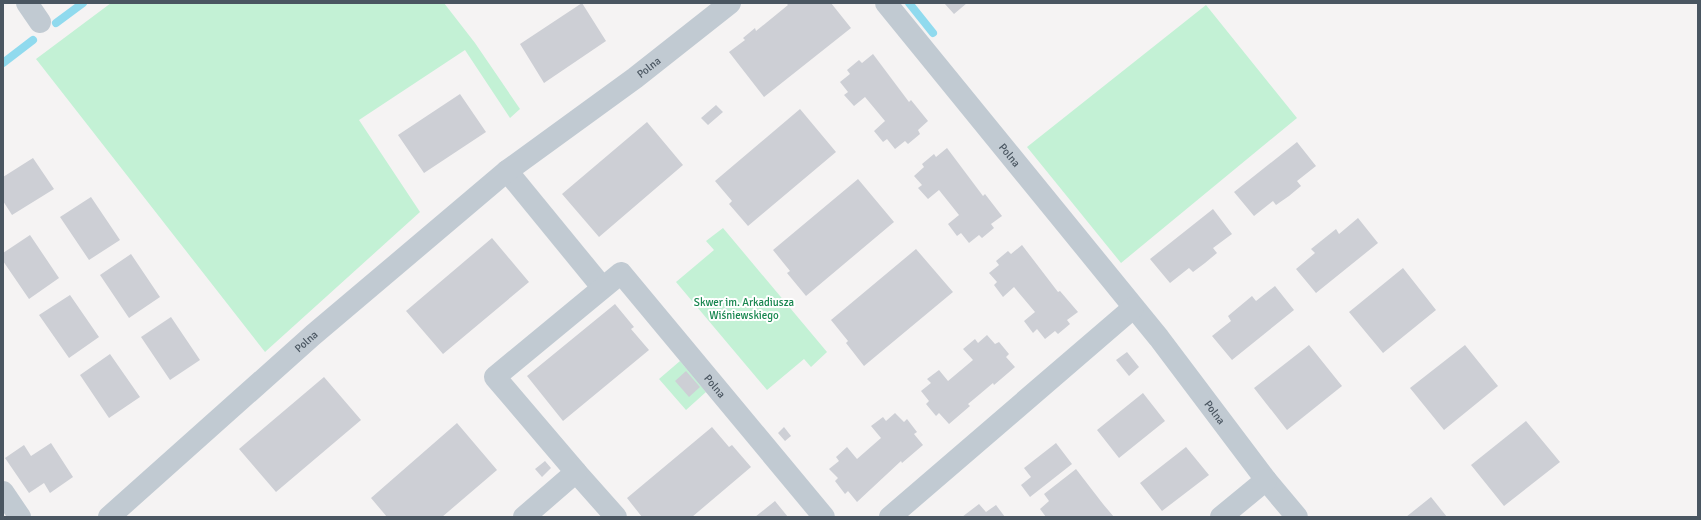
<svg xmlns="http://www.w3.org/2000/svg" width="1701" height="520" font-family="Signika,sans-serif">
<style>
.green{fill:#c3f1d5}
.lines{fill:none;stroke-linecap:round;stroke-linejoin:round}
.stream{stroke:#90daee;stroke-width:8}
.building{fill:#cdcfd5}
.street{stroke:#c1cad2;stroke-width:22}
.labels{text-anchor:middle;stroke-width:4;stroke-linejoin:round;paint-order:stroke}
.street-label{font-size:11px;fill:#4a5661;stroke:#fff}
.park-label{font-size:11px;fill:#17864f;stroke:#fff}
</style>
<rect width="100%" height="100%" fill="#f5f3f3"/>
<path class="green" d="M111,3H444L475,43L520,109L510,118L465,50L359,120L420,212L265,352L36,59Z
M1206,5L1297,118L1121,263L1027,147Z
M723,228L827,352L811,367L804,359L767,390L676,282L714,250L706,241Z
M680,361L706,392L686,410L659,379Z"/>
<g class="lines">
<path class="stream" d="M909,3L933,33
M56,23L83,3
M3,63L33,40"/>
</g>
<path class="building" d="M582,3L606,41L544,83L520,44Z
M786,3H831L851,28L764,97L729,52L745,40L743,38L755,28L756,31L788,5Z
M944,3H967L954,14Z
M873,54L909,102L911,100L928,121L918,130L920,134L908,144L905,141L895,149L887,139L883,142L874,131L885,121L865,97L854,106L844,95L848,92L840,82L850,74L847,70L859,60L862,63Z
M460,94L486,132L424,173L398,135Z
M716,105L723,112L708,125L701,118Z
M800,109L836,152L748,226L729,204L732,201L715,181Z
M647,122L683,165L599,237L562,194Z
M1297,142L1316,166L1297,181L1301,186L1289,196L1276,205L1273,201L1254,216L1234,192Z
M947,148L983,196L985,194L1002,216L991,224L994,228L982,238L979,235L969,243L961,233L957,236L948,224L959,215L939,190L928,199L918,188L922,185L914,176L924,167L922,164L934,154L936,157Z
M33,158L54,189L12,215L3,201V177Z
M858,179L894,222L806,296L787,273L790,271L773,250Z
M91,197L120,240L89,260L60,217Z
M1213,209L1232,234L1213,248L1217,253L1205,263L1193,272L1189,268L1170,283L1150,259Z
M1358,218L1378,243L1316,293L1296,269L1315,253L1311,249L1336,229L1339,234Z
M30,235L59,278L29,299L3,261V253Z
M492,238L529,282L443,354L406,311Z
M1022,245L1058,292L1060,291L1078,312L1067,320L1070,324L1058,334L1055,331L1045,339L1037,329L1033,333L1024,321L1035,312L1014,287L1003,297L994,285L997,282L989,273L999,265L996,261L1008,251L1011,254Z
M916,249L953,292L864,366L846,343L848,341L831,320Z
M131,254L160,297L129,318L100,275Z
M1403,268L1436,310L1383,353L1349,312Z
M1275,286L1294,310L1232,360L1212,336L1231,321L1228,316L1252,296L1256,301Z
M70,295L99,337L69,358L39,315Z
M615,304L634,327L631,329L649,350L563,421L527,376Z
M171,317L200,360L170,380L141,337Z
M987,335L995,344L999,342L1009,354L1006,357L1015,367L994,385L993,383L980,394L968,404L970,406L949,424L939,413L936,416L926,404L929,401L921,391L931,383L927,379L939,370L948,381L973,360L963,349L975,339L978,343Z
M1309,345L1342,386L1287,430L1254,388Z
M1465,345L1498,386L1444,430L1410,388Z
M1127,352L1139,367L1129,376L1116,360Z
M110,354L140,397L109,418L80,375Z
M686,371L700,387L689,397L675,381Z
M324,377L361,420L276,492L239,449Z
M1143,393L1165,421L1119,458L1097,430Z
M895,413L904,422L907,419L917,432L914,434L923,445L902,463L901,461L857,502L848,491L845,494L835,481L838,478L829,469L839,461L836,457L847,447L857,459L881,438L871,426L883,417L886,421Z
M1526,421L1560,462L1504,506L1471,465Z
M457,423L497,470L442,517H387L371,498Z
M712,427L729,447L732,445L751,467L692,517H642L627,498Z
M784,427L791,436L785,441L778,433Z
M51,443L73,477L50,493L44,483L29,493L5,458L24,445L31,456Z
M1056,443L1072,464L1030,497L1021,485L1031,477L1024,468Z
M1186,447L1209,475L1162,511L1140,483Z
M545,461L551,468L542,477L535,469Z
M1076,469L1103,504L1114,517H1046L1040,509L1049,501L1044,494Z
M1431,497L1447,517H1406Z
M775,501L788,517H755Z
M979,504L986,512L996,505L1005,517H962Z"/>
<g class="lines">
<g class="street">
<path d="M27,3L40,22"/>
<path id="s1" d="M886,3L1159,338L1266,480L1297,517"/>
<path d="M507,171L602,287"/>
<path d="M576,472L616,517"/>
<path d="M3,492L20,517"/>
<path id="s2" d="M109,517L313,335L507,171L635,78L730,3"/>
<path id="s3" d="M524,517L576,472L495,377L621,273L824,517"/>
<path d="M890,517L1133,308"/>
<path d="M1221,517L1266,480"/>
</g>
</g>
<g class="labels">
<g class="street-label">
<text dy="4" stroke="none"><textPath href="#s2" startOffset="703">Polna</textPath></text>
<text dy="4" stroke="none"><textPath href="#s1" startOffset="196">Polna</textPath></text>
<text dy="4" stroke="none"><textPath href="#s2" startOffset="264">Polna</textPath></text>
<text dy="4" stroke="none"><textPath href="#s3" startOffset="504">Polna</textPath></text>
<text dy="4" stroke="none"><textPath href="#s1" startOffset="525">Polna</textPath></text>
</g>
<g class="park-label">
<text x="744" y="306">Skwer im. Arkadiusza<tspan x="744" dy="13">Wiśniewskiego</tspan></text>
</g>
</g>
<rect width="1701" height="520" fill="none" stroke="#4a5661" stroke-width="8"/>
</svg>
